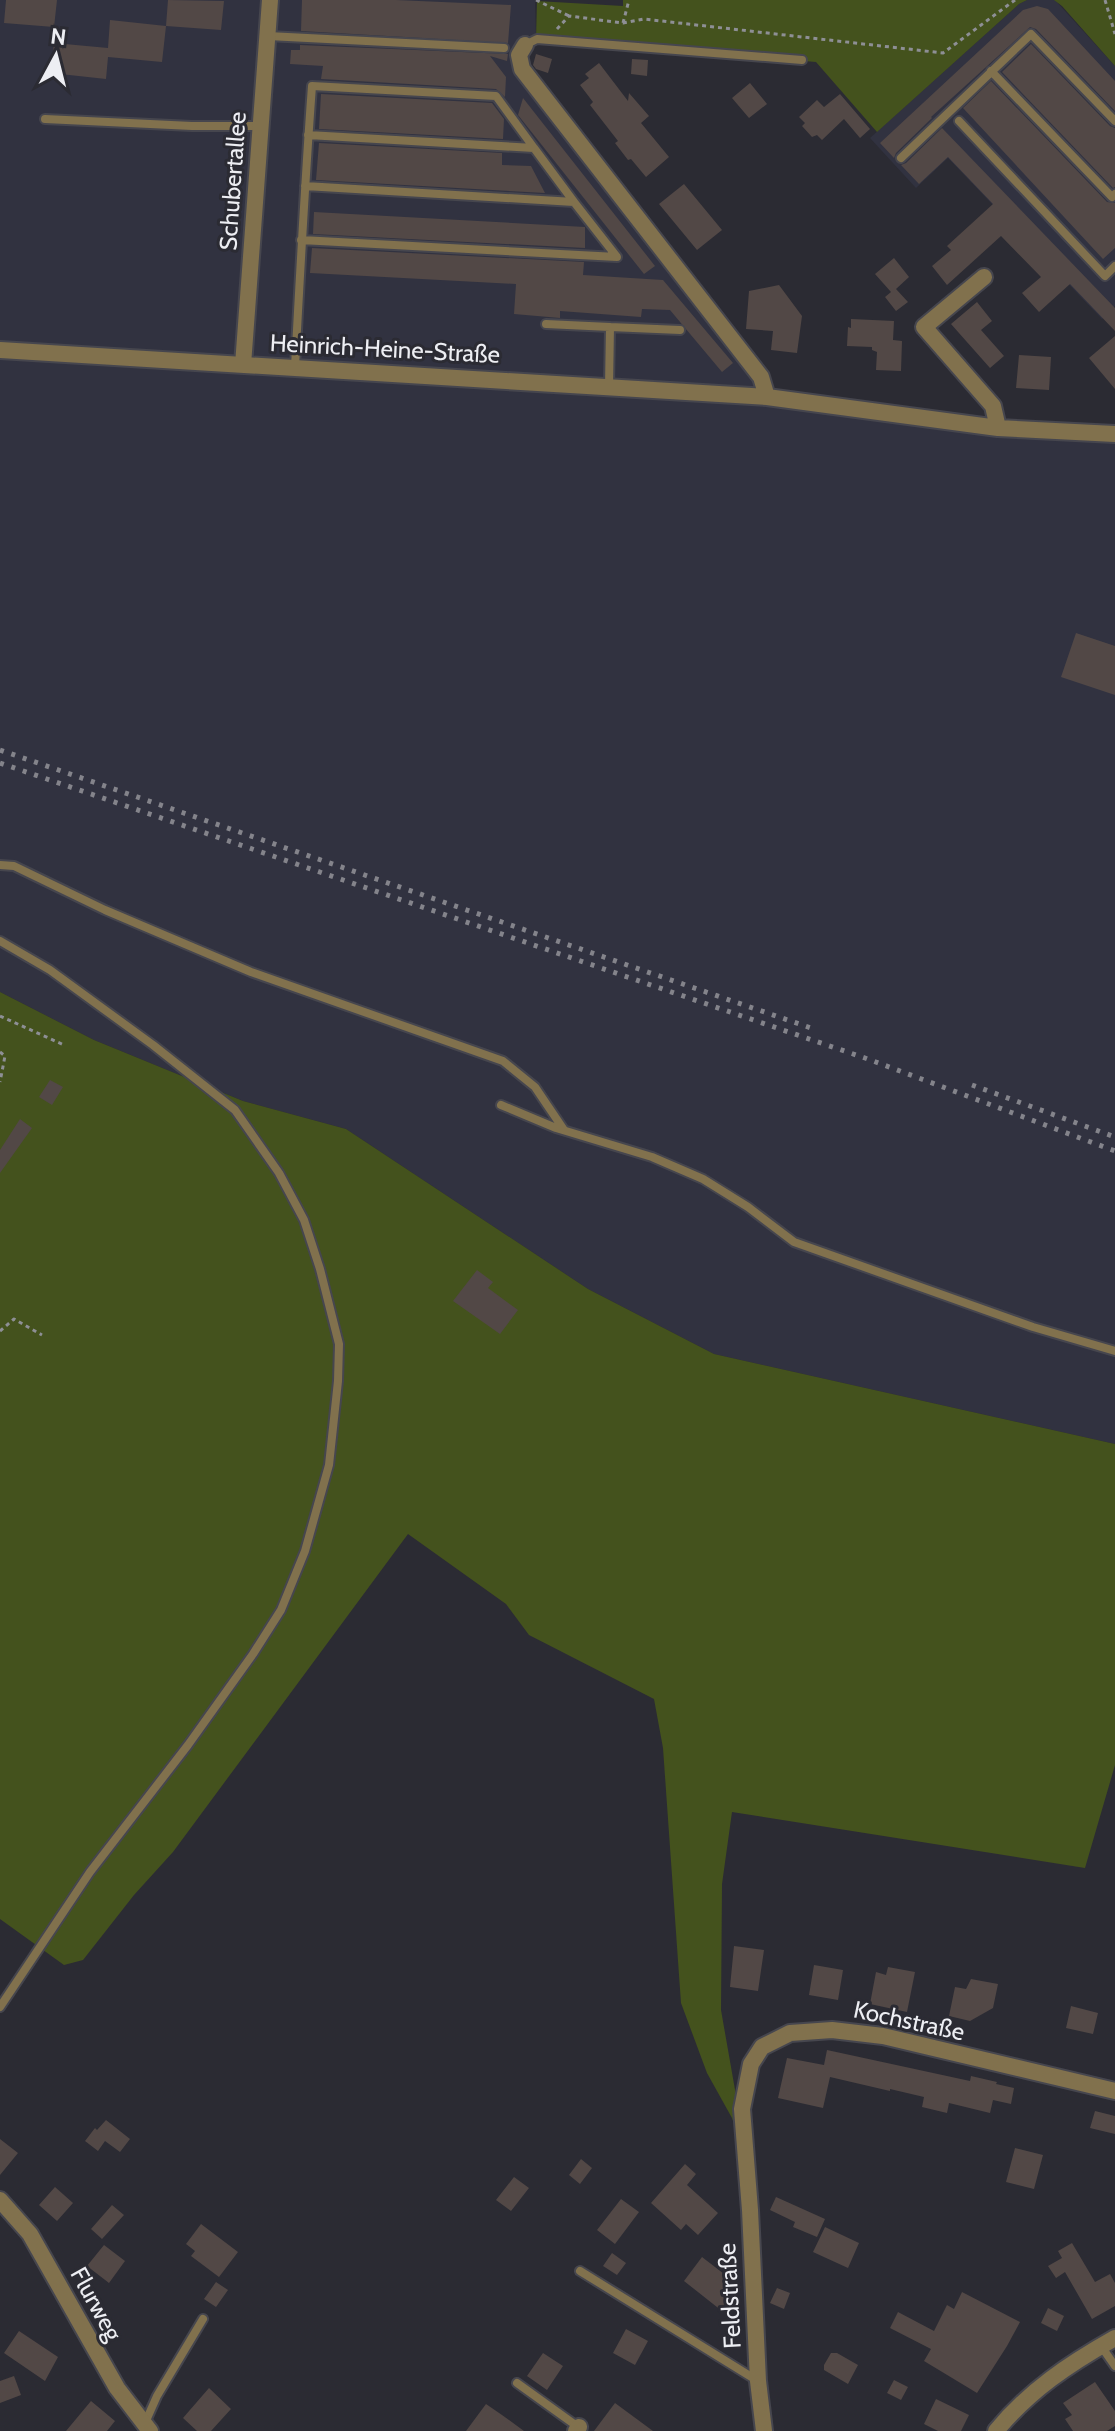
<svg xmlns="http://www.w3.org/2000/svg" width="1115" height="2431" font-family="Cabin,sans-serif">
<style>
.built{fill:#313240}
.green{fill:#44521d}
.building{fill:#524846}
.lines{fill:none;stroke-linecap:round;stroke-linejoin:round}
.lane-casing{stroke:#46464e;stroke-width:12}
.street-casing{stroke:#46464e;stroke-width:20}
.path{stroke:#8e8f95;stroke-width:3;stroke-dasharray:4 4;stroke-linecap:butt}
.lane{stroke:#81714d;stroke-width:8}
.street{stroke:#81714d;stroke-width:16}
.rail{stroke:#84848b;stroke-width:5;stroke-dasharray:4 8;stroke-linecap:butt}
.labels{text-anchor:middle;stroke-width:6;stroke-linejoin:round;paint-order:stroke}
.street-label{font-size:24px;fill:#edeef3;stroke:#2b2b33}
</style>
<rect width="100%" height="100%" fill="#2b2b33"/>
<path class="built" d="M0,0H535L536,39L519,55L767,396L1115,436V1444L714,1354L588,1289L346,1129L243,1101L94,1040L0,992Z
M1027,0H1055L1115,66V306L1102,319L948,158L916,188L870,138L1019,4Z"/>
<path class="green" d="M623,0H1027L1019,4L877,132L816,62L536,39L537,1L623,6Z
M1054,0H1115V66L1062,6Z
M0,992L94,1040L243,1101L346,1129L588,1289L714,1354L1115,1444V1765L1085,1868L732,1812L722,1884L721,2010L747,2158L732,2118L707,2073L681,2003L663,1748L654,1699L529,1635L506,1604L408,1534L173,1852L134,1895L83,1960L64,1965L0,1919Z"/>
<path class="building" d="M6,0H57L54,27L4,23Z
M168,0L224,1L221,30L166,26Z
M302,0H396L511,5L508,43L301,31Z
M1037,6L1048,9L1115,81V111L1036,29L1030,27L931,117L932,118L896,153L894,158L880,143L1023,10Z
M110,20L166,26L162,62L108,57L106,79L51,73L54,43L108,48Z
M1031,44L1110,126L1115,128V187L1113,188L1002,72Z
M300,45L508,54L507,61L490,56L506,77L505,97L496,89L321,79L323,66L290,64L291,50H300Z
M536,54L552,59L548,73L536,69L533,65Z
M632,59L648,60L647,76L631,74Z
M599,63L628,101L629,93L649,116L641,123L669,157L646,177L631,159L628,160L615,143L618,141L590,105L593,102L580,85L589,78L585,74Z
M991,81L1107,202L1115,203V248L1103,259L963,108Z
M750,83L767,104L749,118L732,98Z
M321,94L492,103L504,119L503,139L319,129Z
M840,94L870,129L860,138L844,119L822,140L817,135L812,137L802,126L805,123L799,117L817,100L824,107Z
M523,98L655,266L644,274L518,115Z
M942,128L1115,308V331L1070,284L1039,312L1022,293L1041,277L1001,236L947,285L932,266L951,250L947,246L993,204L948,157L919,184L901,165L906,163Z
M319,143L502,153V165L531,166L545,193L316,180Z
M684,184L722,230L697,250L659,204Z
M314,212L585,227V248L313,234Z
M312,248L584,262L583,275L663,280L733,363L722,372L670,310L642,309L641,317L560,311V318L514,314L516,284L310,273Z
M894,258L909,277L896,289L908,302L896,311L885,297L891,292L875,274Z
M779,285L802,316L797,353L771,350L773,331L746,329L749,291Z
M977,302L992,321L981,330L1004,356L990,368L951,324Z
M851,319L894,321L893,340L902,341L901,371L876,370L877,352L872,350V347L847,346L848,327L851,328Z
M1115,336V389L1089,358Z
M1019,355L1051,357L1049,390L1016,388Z
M1076,633L1115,646V695L1061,677Z
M50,1080L63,1087L52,1105L39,1097Z
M20,1119L32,1128L0,1173V1150Z
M477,1270L493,1282L488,1288L518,1310L500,1334L453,1301Z
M734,1946L764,1950L758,1991L730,1987Z
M814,1965L843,1970L838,2000L809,1995Z
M888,1967L915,1972L907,2012L870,2004L876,1972L886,1975Z
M971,1979L998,1984L993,2008L970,2021L949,2016L955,1987L966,1989Z
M1071,2006L1098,2013L1093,2034L1066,2028Z
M827,2050L970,2081L971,2076L997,2082L996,2084L1014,2088L1011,2104L993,2100L990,2113L949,2103L947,2113L922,2107L924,2097L890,2089V2091L830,2077L823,2108L778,2098L787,2058L824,2065Z
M1095,2111L1115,2116V2134L1090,2128Z
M106,2120L130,2139L120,2152L105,2141L98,2151L85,2141L95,2128L97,2130Z
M0,2139L18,2153L0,2175Z
M1015,2148L1043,2155L1034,2189L1006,2182Z
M581,2159L592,2168L580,2184L569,2175Z
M685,2164L696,2174L687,2185L718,2213L698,2235L686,2224L681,2230L651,2203Z
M514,2177L529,2188L511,2211L496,2200Z
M55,2187L73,2203L57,2221L39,2205Z
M776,2197L825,2219L817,2237L793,2227L795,2222L770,2210Z
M621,2199L639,2212L615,2244L597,2230Z
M112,2205L124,2215L102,2239L91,2229Z
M201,2224L238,2252L219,2277L191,2256L195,2251L186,2244Z
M825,2227L859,2243L848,2268L813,2252Z
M1072,2243L1095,2282L1110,2274L1115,2283V2306L1092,2319L1065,2272L1056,2278L1048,2266L1062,2258L1058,2251Z
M104,2245L125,2261L109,2283L87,2266Z
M612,2253L626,2263L617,2275L603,2266Z
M702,2257L741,2287L722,2311L684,2281Z
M216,2282L228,2290L216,2307L204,2299Z
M777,2288L790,2293L784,2309L770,2303Z
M962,2292L1020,2322L1007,2346L977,2393L924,2361L931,2349L890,2328L898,2312L934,2331L947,2305L954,2309Z
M1048,2308L1064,2316L1057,2331L1041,2323Z
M626,2329L648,2341L635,2365L613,2353Z
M19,2331L58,2357L45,2381L4,2353Z
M543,2353L563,2366L547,2390L527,2376Z
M831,2353H837L858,2365L848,2384L824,2370V2365Z
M14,2376L21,2395L0,2403V2381Z
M894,2380L908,2387L901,2400L887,2393Z
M1095,2382L1115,2411V2426L1107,2431H1073L1065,2419L1072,2415L1063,2403Z
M209,2388L231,2409L211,2431H197L183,2418Z
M936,2399L969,2415L961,2431H938L924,2424Z
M91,2401L115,2421L107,2431H66Z
M615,2403L653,2431H594Z
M486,2404L502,2415L524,2431H466Z"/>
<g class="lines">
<g class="lane-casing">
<path id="lane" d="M268,36L504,48
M525,45L537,39L802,60
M991,71L1112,197L1115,194
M45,119L192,126H260
M959,121L1105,276L1115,266
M534,148L574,202
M901,158L1031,34L1115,121
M301,240L617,257L574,202L305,186
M546,324L610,327
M295,367C300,273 305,180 312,86L496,96L534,148L308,135
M609,386L610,327L680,330
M0,865L14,866L105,910L251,972L503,1061L535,1087L564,1130
M0,941L50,970L153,1045L235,1110L279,1173L304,1220L320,1269L339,1344L338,1381L329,1465L305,1551L281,1610L253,1654L188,1745L90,1872L0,2007
M501,1105L556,1128L652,1157L703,1179L748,1207L794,1242L1033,1327L1115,1351
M580,2271L758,2381
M1101,2346L1115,2366
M517,2383L581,2429
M145,2423L157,2396L203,2319"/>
</g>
<g class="street-casing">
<path id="street" d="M525,45L519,55L522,69L761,377L767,397
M984,277L924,327L993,406L998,428
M0,350L767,397L998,428L1115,434
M243,365L270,0
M0,2200L30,2234L117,2388L150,2431
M576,2431L579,2427
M764,2431L758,2381L750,2210L742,2109L751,2064L762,2047L790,2033L832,2030L883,2036L1115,2091
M996,2431C1030,2390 1069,2364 1115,2338"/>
</g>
<path class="path" d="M536,0L569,16
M1105,0L1115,34
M623,23L629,0
M557,29L569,16L623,23L644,19L943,53L1015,0
M0,1016L64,1045
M0,1052L5,1056L0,1082
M0,1331L14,1319L42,1335"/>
<use href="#lane" class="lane"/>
<use href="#street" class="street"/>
<path class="rail" d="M0,750L814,1029
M0,763L865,1058L1115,1151
M972,1085L1115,1137"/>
</g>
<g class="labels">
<g class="street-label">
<text transform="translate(233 181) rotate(-86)" y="8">Schubertallee</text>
<text transform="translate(385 349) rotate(3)" y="8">Heinrich-Heine-Straße</text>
<text transform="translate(909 2021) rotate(12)" y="8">Kochstraße</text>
<text transform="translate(730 2296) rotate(-93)" y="8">Feldstraße</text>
<text transform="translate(96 2304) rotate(61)" y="8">Flurweg</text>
</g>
</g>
<g transform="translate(56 56) rotate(7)" stroke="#2b2b33" stroke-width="6" paint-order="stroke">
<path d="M0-6L14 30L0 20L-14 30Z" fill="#edeef3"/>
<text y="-12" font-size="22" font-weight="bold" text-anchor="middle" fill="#edeef3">N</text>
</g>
</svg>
